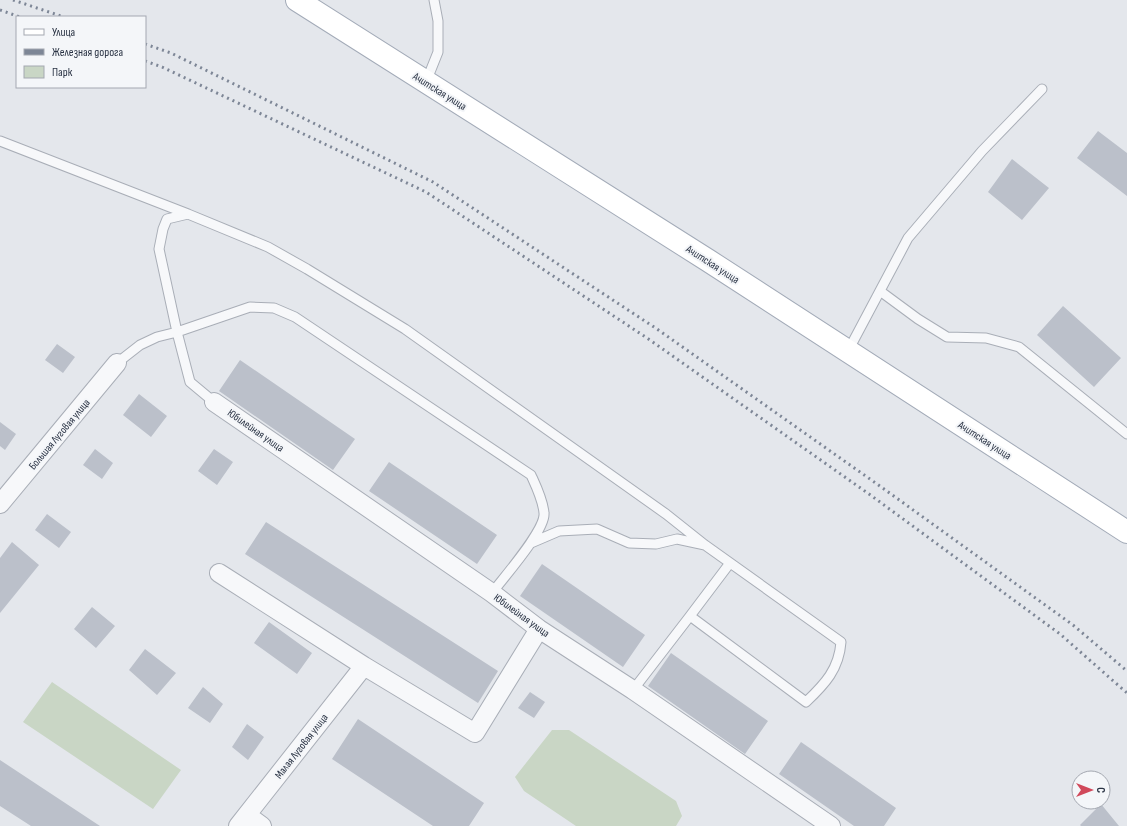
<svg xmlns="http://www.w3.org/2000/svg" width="1127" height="826" font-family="'Sofia Sans Condensed',sans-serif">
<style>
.green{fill:#c9d6c5}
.building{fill:#bbc0ca}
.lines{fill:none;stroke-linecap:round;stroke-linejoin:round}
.service-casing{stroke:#a9aeb7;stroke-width:11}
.minor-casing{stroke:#a9aeb7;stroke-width:20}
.primary-casing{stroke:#a3abb8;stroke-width:24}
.service{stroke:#f7f8fa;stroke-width:9}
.minor{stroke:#f7f8fa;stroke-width:18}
.primary{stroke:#fff;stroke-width:22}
.rail{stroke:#7d8696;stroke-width:3;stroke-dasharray:2 4;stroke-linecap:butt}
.labels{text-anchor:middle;stroke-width:4;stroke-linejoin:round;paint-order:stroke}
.street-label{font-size:11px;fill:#2b3445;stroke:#f4f6f9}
</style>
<rect width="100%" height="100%" fill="#e4e7ec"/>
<path class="green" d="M52,682L181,770L153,809L23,722Z
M552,730H569L676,801L682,816L676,826H576L524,791L515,777Z"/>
<path class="building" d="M1098,131L1127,153V196L1077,158Z
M1012,159L1049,188L1022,220L988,192Z
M1063,306L1121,358L1094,387L1037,335Z
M57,344L75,357L63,373L45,360Z
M240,360L355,439L333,470L219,391Z
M139,394L167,416L151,437L123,415Z
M0,422L16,434L5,450L0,446Z
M95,449L113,463L102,479L83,465Z
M214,449L233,462L217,485L198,471Z
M389,462L497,535L477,564L369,491Z
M47,514L71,532L59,548L35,530Z
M266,522L498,671L478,703L245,554Z
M12,542L39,565L0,613V558Z
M542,564L645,635L623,667L520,596Z
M92,607L115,626L96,648L74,629Z
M269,622L312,653L297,674L254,643Z
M145,649L176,673L157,695L129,670Z
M671,653L768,721L745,754L648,686Z
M203,687L223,704L210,723L188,708Z
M530,692L545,702L534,718L518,708Z
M358,719L484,803L469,826H433L332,759Z
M247,724L264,737L248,760L232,747Z
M801,742L896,808L884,826H854L779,774Z
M0,760L100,826H31L0,806Z
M1101,804L1119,826H1081L1080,825Z"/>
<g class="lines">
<g class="service-casing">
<path id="service" d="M426,82L438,52V21L434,0
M0,141L188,214
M880,291L918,319L947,337L986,338L1019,347L1127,434
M848,351L908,238L982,151L1042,89
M117,363L140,345L157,337L177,332L159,249L163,229L167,219L188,214L268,247L307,269L405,329L666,514L705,545
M214,402L190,382L177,332L250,307L274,308L295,317L531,475C536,486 543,500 544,513C546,530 503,578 492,593
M531,543L559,531L597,529L629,543L656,544L677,539L705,545L841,642C839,669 825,684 806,702L690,616L633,690
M690,616L730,563"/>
</g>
<g class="minor-casing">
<path id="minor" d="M214,402L492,593L539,629L633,690L831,826
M0,504L117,363
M219,573L364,666L475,733L539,629
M247,815L262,826
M238,826L364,666"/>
</g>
<g class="primary-casing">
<path id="primary" d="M297,0L709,261L1127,532"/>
</g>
<use href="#service" class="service"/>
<use href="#minor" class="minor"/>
<use href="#primary" class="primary"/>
<path class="rail" d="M13,0L64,17
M0,10L20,17
M145,44L171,53L433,182L657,329L877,484L1073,625L1127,671
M145,61L162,67L426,192L647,338L869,494L1060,634L1127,693"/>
</g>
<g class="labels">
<g class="street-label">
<text transform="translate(440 91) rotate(32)" y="4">Ачитская улица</text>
<text transform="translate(713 264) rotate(33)" y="4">Ачитская улица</text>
<text transform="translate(256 430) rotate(35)" y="4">Юбилейная улица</text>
<text transform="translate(59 434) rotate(-50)" y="4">Большая Луговая улица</text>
<text transform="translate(985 440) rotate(33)" y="4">Ачитская улица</text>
<text transform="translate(522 615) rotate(36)" y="4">Юбилейная улица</text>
<text transform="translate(301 746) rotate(-52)" y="4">Малая Луговая улица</text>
</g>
</g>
<rect x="16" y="16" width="130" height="72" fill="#f4f6f9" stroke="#a4a8b1"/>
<rect x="24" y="29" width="20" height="6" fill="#ffffff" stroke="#a4a8b1"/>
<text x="52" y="36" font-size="12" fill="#2b3445">Улица</text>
<rect x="24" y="49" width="20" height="6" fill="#7d8696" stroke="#a4a8b1"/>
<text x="52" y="56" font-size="12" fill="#2b3445">Железная дорога</text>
<rect x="24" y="66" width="20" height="12" fill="#c9d6c5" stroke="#a4a8b1"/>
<text x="52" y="76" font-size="12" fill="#2b3445">Парк</text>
<g transform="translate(1091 790) rotate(90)"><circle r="19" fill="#f4f6f9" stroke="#a4a8b1"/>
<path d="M0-3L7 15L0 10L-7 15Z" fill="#d1495b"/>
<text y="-6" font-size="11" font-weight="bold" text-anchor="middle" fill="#2b3445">С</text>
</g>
</svg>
